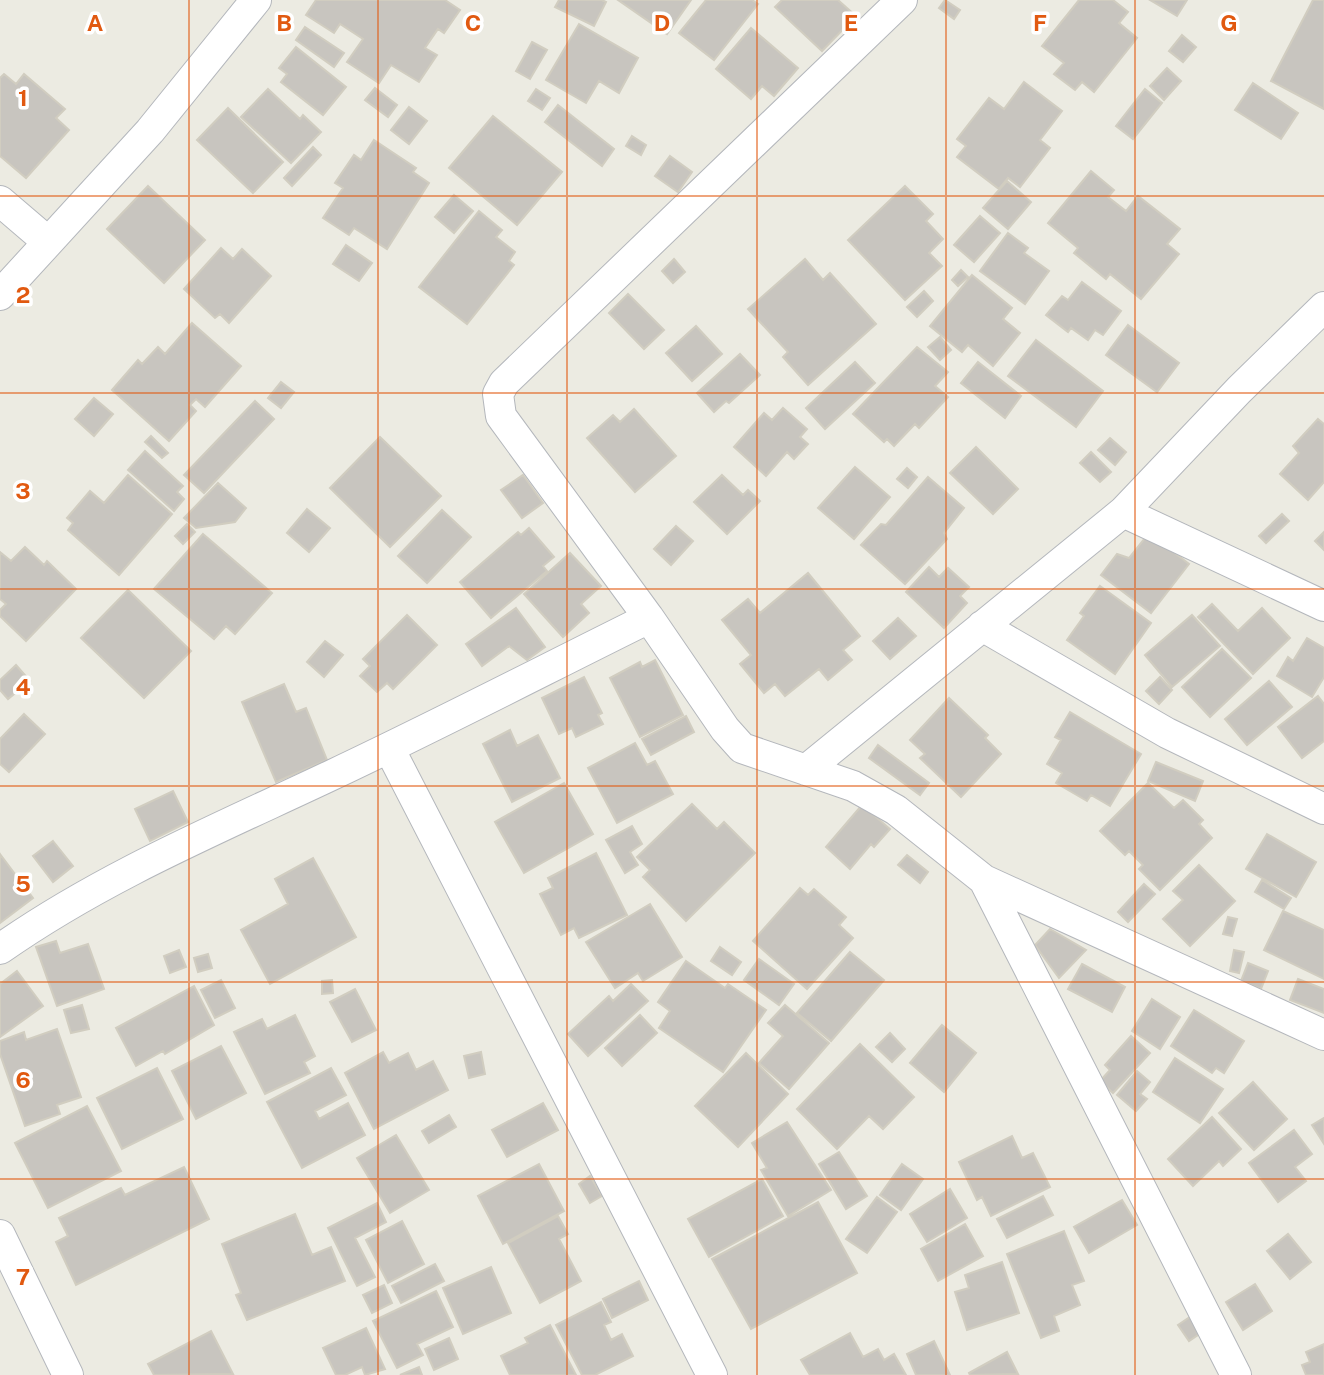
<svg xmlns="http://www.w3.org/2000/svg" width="1324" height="1375" font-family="'Public Sans',sans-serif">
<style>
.building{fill:#c8c5bf;stroke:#d1cdc0;stroke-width:2}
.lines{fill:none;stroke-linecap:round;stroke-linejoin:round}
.minor-casing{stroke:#b4b7bc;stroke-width:32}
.minor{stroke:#fff;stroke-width:30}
.grid{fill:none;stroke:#e15910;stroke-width:2;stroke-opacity:0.55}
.grid-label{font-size:23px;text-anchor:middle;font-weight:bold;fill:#e15910;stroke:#fff;stroke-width:7;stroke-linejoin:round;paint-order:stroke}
</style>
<rect width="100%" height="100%" fill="#ecebe2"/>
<path class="building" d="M316,0H445L460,10L444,33L438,29L425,48L437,55L419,82L391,65L379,83L347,62L363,39L340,24L334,33L306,15Z
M559,0H602L606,2L594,26L555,7Z
M618,0H691L667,34Z
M706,0H752L758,4L714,60L679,33Z
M782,0H838L856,16L822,51L775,7Z
M945,0L960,10L954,19L939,8Z
M1079,0H1113L1128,12L1119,23L1137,38L1094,92L1082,82L1075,90L1054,74L1064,63L1042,46Z
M1150,0H1187L1177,16Z
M1313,0H1324V109L1271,81Z
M579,24L638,58L619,93L599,81L586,103L546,80Z
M305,27L344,53L334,67L296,40Z
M751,28L798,68L774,96L762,86L751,99L716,69Z
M1182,35L1196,47L1183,62L1169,51Z
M532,42L547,50L530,79L516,71Z
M296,47L346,87L323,115L281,82L287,74L279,68Z
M1167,68L1181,81L1164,100L1150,86Z
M4,74L16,84L24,74L65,109L56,118L69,130L26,178L0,156V78Z
M1024,82L1062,111L1040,140L1050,148L1020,187L1008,178L999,189L957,157L966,146L957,139L989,98L1004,109Z
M1253,83L1298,113L1281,139L1235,110Z
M375,88L397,105L388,117L365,100Z
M268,89L300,119L303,115L321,132L291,163L241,117Z
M536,89L550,98L542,110L528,101Z
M1145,89L1162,103L1133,139L1116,126Z
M558,105L614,149L602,166L545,122Z
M409,107L427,121L409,144L391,130Z
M228,108L283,162L253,193L197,140Z
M493,116L562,172L517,225L449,168Z
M632,136L646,145L641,155L626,146Z
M374,140L416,168L413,172L429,183L387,249L354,228L349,235L323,218L343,188L335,183L354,155L361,160Z
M313,147L321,155L292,186L284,178Z
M670,156L692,172L678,192L655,176Z
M1091,171L1114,190L1108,197L1126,211L1138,196L1180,229L1167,244L1179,254L1141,299L1110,274L1106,279L1074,253L1078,248L1048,223Z
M1007,181L1031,202L1008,229L983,208Z
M148,186L205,240L164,283L107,229Z
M905,186L933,214L926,221L943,239L929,253L942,266L905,300L848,240Z
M454,195L473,211L454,233L435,217Z
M479,211L502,230L496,237L515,252L509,261L514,265L467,324L419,287Z
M980,216L1000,233L974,262L954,245Z
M1008,233L1028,248L1024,253L1049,271L1025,304L980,271Z
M346,245L372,263L359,281L333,264Z
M221,248L233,259L242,249L271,276L229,323L220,314L215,318L184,289Z
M674,259L685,272L673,283L662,271Z
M805,259L823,280L830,273L876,324L808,385L783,357L788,352L748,309Z
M961,270L968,277L958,286L952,280Z
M972,275L1012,308L1003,319L1020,333L993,366L968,345L962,352L930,326Z
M1082,282L1121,311L1103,335L1095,330L1088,340L1071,328L1068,332L1046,315L1062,296L1068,300Z
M924,291L933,301L917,317L907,307Z
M628,294L664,330L644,349L609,313Z
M192,323L241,366L205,407L196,399L190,405L196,411L169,441L112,390L138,360L142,364L158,347L165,354Z
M1128,325L1179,363L1157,392L1106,355Z
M696,326L722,354L692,381L666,353Z
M940,337L951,350L940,360L928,347Z
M1036,340L1103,391L1076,427L1008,376Z
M917,347L948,372L935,386L948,397L919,428L915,424L894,446L887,439L884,442L853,414Z
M740,354L760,375L729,403L726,401L714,412L697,393Z
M855,362L875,383L825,429L806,408Z
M978,362L1021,396L1005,418L961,383Z
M281,382L294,392L281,408L268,398Z
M94,398L113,414L94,436L75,419Z
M255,401L274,419L204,493L184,475Z
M783,408L807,429L800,437L808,444L794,459L787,452L766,476L734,447L764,413L772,420Z
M634,409L676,456L635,492L587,438L613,415L620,422Z
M1318,419L1324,424V482L1308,500L1280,474L1299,453L1293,446Z
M151,436L168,453L162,458L145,442Z
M380,437L441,496L390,547L330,488Z
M1110,438L1126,452L1115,465L1098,450Z
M976,447L1018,489L993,514L950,473Z
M145,451L183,486L177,492L184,499L174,511L128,470Z
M1091,452L1111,472L1100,482L1080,463Z
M855,467L890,497L854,539L818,508Z
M907,468L917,477L908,488L897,479Z
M128,475L172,514L119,575L68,530L73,523L67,518L90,491L104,503Z
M523,475L543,503L522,518L501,490Z
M722,475L743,495L748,490L760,501L727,534L694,502Z
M928,477L964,508L944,533L947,539L905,584L861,545L881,524L886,525Z
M218,483L246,508L235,522L196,528L184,518Z
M307,509L330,528L309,552L287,533Z
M442,510L471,537L427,583L398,556Z
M1282,514L1289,521L1266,543L1259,536Z
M187,524L195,532L183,544L175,536Z
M676,526L693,541L671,565L654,549Z
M529,528L554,557L543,566L547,571L491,618L460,582L518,532L521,535Z
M1324,532V550L1315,541Z
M1149,533L1189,564L1151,613L1101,575L1117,554L1129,558Z
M203,534L272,593L235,634L226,626L214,639L154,589Z
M25,547L44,565L47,561L76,589L26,641L0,616V610L6,604L0,599V552L11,561Z
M570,553L601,586L581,604L589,613L563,637L524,594Z
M929,567L939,577L948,568L969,587L960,596L967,603L944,628L906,592Z
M808,573L860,636L843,650L852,660L828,680L819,669L785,696L775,684L764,693L740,664L751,655L722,620L748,599L760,613Z
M1100,586L1151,623L1115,674L1067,640L1084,616L1080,613Z
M128,590L191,651L144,698L81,638Z
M1212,604L1238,631L1262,608L1290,638L1253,674L1198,617Z
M516,608L545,647L527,660L509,646L482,666L466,644Z
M407,615L437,645L393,689L387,683L377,692L360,676L370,666L363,659Z
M1192,615L1220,646L1172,687L1145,655Z
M898,618L916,636L890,659L873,641Z
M1307,638L1324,648V677L1312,697L1277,676L1288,657L1293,661Z
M325,641L343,655L324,677L307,662Z
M1222,649L1251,678L1210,717L1182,687Z
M655,660L683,715L640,737L610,678L640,662L642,667Z
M16,665L30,681L8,699L0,690V680Z
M584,677L602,713L598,715L603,724L576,737L572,728L559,734L542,698Z
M1160,677L1172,690L1159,704L1146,691Z
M1269,681L1292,707L1247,745L1225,719Z
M284,684L296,712L306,708L327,760L276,782L242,702Z
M1318,696L1324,704V741L1302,758L1278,727Z
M949,698L988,735L985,738L1001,754L961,797L920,758L925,754L910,740Z
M1070,712L1141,754L1110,806L1091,795L1087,801L1056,783L1062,773L1047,764L1061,740L1055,737Z
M24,714L45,734L9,772L0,764V739Z
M686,716L694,732L651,755L642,739Z
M510,730L517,746L538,735L560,778L512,802L483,744Z
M635,743L647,765L655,761L673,794L617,823L588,768Z
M878,745L929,783L920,795L869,758Z
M1156,762L1203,781L1195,801L1148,781Z
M564,783L593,834L524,873L495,822Z
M1148,783L1174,808L1183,800L1203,820L1199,824L1212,838L1160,890L1139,869L1143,865L1129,851L1125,855L1100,831Z
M173,791L188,822L150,841L135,809Z
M692,804L717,829L724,822L755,853L686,921L643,877L650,870L637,857Z
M862,805L890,829L874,847L871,844L850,869L826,847Z
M632,826L642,844L630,852L638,865L625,873L606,840Z
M1267,834L1316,862L1296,897L1246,869Z
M53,841L73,866L53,882L33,856Z
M596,853L627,915L579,938L574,928L561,935L540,894L553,888L548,878Z
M0,854L33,898L0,923Z
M907,855L928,872L920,883L898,865Z
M313,858L356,937L270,984L241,930L288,904L275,879Z
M1199,865L1235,901L1190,946L1163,919L1183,900L1173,891Z
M1262,880L1291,898L1284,909L1255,892Z
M1144,884L1155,894L1128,922L1118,912Z
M800,888L808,895L814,889L846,917L839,925L853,938L807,989L753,941Z
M650,904L682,957L643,981L638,973L615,988L586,942Z
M1283,911L1324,930V979L1264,950Z
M1228,917L1237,919L1232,936L1223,934Z
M1050,929L1086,950L1059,978L1035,945Z
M56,941L60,953L88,944L104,989L57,1006L36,947Z
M720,947L741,962L732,975L711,961Z
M179,950L186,967L170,973L164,956Z
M1234,950L1244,952L1239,973L1230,971Z
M850,952L884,980L831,1041L797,1013Z
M208,954L212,968L198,972L194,958Z
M759,959L794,984L779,1005L744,980Z
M686,961L725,988L728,984L766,1010L723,1072L659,1028L670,1011L658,1002Z
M1248,963L1268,971L1261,989L1241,981Z
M1082,964L1125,987L1112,1012L1068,989Z
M17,971L43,1006L0,1037V984Z
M1298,979L1324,989V1013L1290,1000Z
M221,980L235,1008L215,1018L201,990Z
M332,980L333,993L322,994V981Z
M631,984L648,1001L588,1056L568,1034L609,996L613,1001Z
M194,986L214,1025L165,1054L163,1051L136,1066L116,1028Z
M355,989L376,1030L352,1042L330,1002Z
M1152,999L1180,1017L1160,1049L1132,1031Z
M82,1005L89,1029L71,1033L64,1010Z
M785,1005L829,1043L789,1089L759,1063L783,1036L768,1023Z
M1194,1010L1244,1041L1224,1073L1216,1068L1212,1073L1171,1046Z
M295,1015L315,1056L304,1062L310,1073L265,1094L234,1032L262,1019L267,1029Z
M640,1015L657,1033L622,1066L605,1048Z
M942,1025L976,1053L944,1092L910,1063Z
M57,1029L81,1097L57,1105L60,1114L25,1126L0,1054V1041L24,1032L26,1040Z
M890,1033L905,1049L892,1062L876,1047Z
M1131,1036L1150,1053L1113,1093L1100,1081L1110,1070L1105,1065Z
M860,1044L914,1097L883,1129L869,1116L837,1149L797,1109Z
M221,1046L246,1093L196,1119L172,1071Z
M383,1052L389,1063L408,1053L416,1070L433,1061L448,1090L374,1129L345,1073Z
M481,1052L485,1074L469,1078L464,1056Z
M746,1053L788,1094L738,1147L695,1106Z
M1175,1058L1223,1089L1200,1123L1153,1092Z
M157,1068L183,1119L122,1149L97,1098Z
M331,1068L346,1095L315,1111L319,1119L348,1103L365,1135L302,1168L267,1102Z
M1137,1071L1150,1082L1140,1094L1147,1099L1136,1111L1117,1095Z
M1253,1082L1287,1119L1254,1150L1219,1113Z
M543,1103L558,1130L507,1157L492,1130Z
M87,1106L121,1171L48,1208L15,1143Z
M449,1115L456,1127L429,1143L422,1131Z
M1212,1117L1241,1149L1223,1166L1219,1161L1193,1186L1168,1159Z
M1324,1118V1144L1312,1125Z
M787,1122L831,1190L788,1216L761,1170L767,1168L752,1143Z
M1294,1130L1312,1154L1295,1167L1306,1181L1278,1202L1249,1163Z
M396,1135L429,1190L390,1213L357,1158Z
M1012,1136L1022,1158L1033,1153L1050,1187L991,1216L982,1197L977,1200L959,1162Z
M839,1152L867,1196L846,1209L819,1164Z
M539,1164L564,1211L503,1244L478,1196Z
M902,1164L923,1179L901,1210L880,1195Z
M184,1167L209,1219L76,1285L56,1242L68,1236L59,1218L121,1188L125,1195Z
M590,1176L602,1196L590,1203L579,1184Z
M762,1179L783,1216L709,1257L688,1219Z
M950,1189L967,1218L927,1242L910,1214Z
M1043,1196L1053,1215L1007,1238L997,1219Z
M877,1197L897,1212L867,1253L846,1239Z
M1122,1200L1137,1225L1089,1253L1074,1227Z
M818,1202L857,1273L751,1329L712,1259Z
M377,1203L386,1222L355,1238L375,1277L357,1286L328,1228Z
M295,1214L312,1255L331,1247L345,1281L247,1320L236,1295L241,1293L222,1244Z
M558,1216L568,1234L559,1239L581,1281L540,1303L508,1243Z
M402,1221L424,1264L388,1283L366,1240Z
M965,1224L983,1256L938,1281L921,1249Z
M1064,1231L1084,1281L1072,1285L1080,1305L1054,1316L1059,1331L1041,1338L1007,1254Z
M1288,1234L1311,1262L1290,1279L1267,1251Z
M1002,1262L1019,1313L967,1330L955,1292L969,1288L965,1275Z
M435,1264L444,1281L401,1303L392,1286Z
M491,1267L511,1313L463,1334L443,1288Z
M639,1281L648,1300L612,1318L603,1299Z
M1255,1284L1272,1311L1243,1330L1226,1302Z
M384,1285L392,1303L372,1313L363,1295Z
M436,1291L453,1327L417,1344L423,1355L397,1368L373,1321Z
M601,1302L611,1322L604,1325L611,1340L622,1334L633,1356L595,1375H582L556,1325Z
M1190,1317L1201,1333L1189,1341L1178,1325Z
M550,1325L576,1375H510L501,1356L528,1343L525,1338Z
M366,1328L385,1369L365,1375L362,1367L345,1375H336L323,1348Z
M211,1331L233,1374L154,1375L148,1364Z
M850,1333L863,1357L878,1349L884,1360L894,1354L906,1375H810L801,1360Z
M449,1338L458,1359L434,1370L425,1349Z
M934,1341L950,1375H916L907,1354Z
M1324,1344V1375H1306L1302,1365L1310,1362L1306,1352Z
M1007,1352L1018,1374L970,1375L969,1373Z
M419,1367L422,1375H400Z"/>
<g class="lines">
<g class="minor-casing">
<path id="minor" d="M902,0L504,383L498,394L501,416L649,618L725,729L742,748L853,786L896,810L984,880L1324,1035
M0,201L48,242
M0,295L150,131L256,0
M1123,512L1324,606
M982,626L1167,733L1324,809
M389,748L712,1375
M806,770L1123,512L1239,390L1324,307
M984,880L1236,1375
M0,949C104,876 220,828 334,774C440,724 544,670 649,618
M0,1235L68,1375"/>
</g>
<use href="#minor" class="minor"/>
</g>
<path class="grid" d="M189,0V1375M378,0V1375M567,0V1375M757,0V1375M946,0V1375M1135,0V1375M0,196H1324M0,393H1324M0,589H1324M0,786H1324M0,982H1324M0,1179H1324"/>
<g class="grid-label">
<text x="95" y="31">A</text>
<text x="284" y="31">B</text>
<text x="473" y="31">C</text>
<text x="662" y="31">D</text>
<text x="851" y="31">E</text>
<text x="1040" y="31">F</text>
<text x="1229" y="31">G</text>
<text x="23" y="106">1</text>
<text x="23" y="303">2</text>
<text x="23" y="499">3</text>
<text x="23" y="695">4</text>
<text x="23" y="892">5</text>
<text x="23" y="1088">6</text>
<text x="23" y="1285">7</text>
</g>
</svg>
